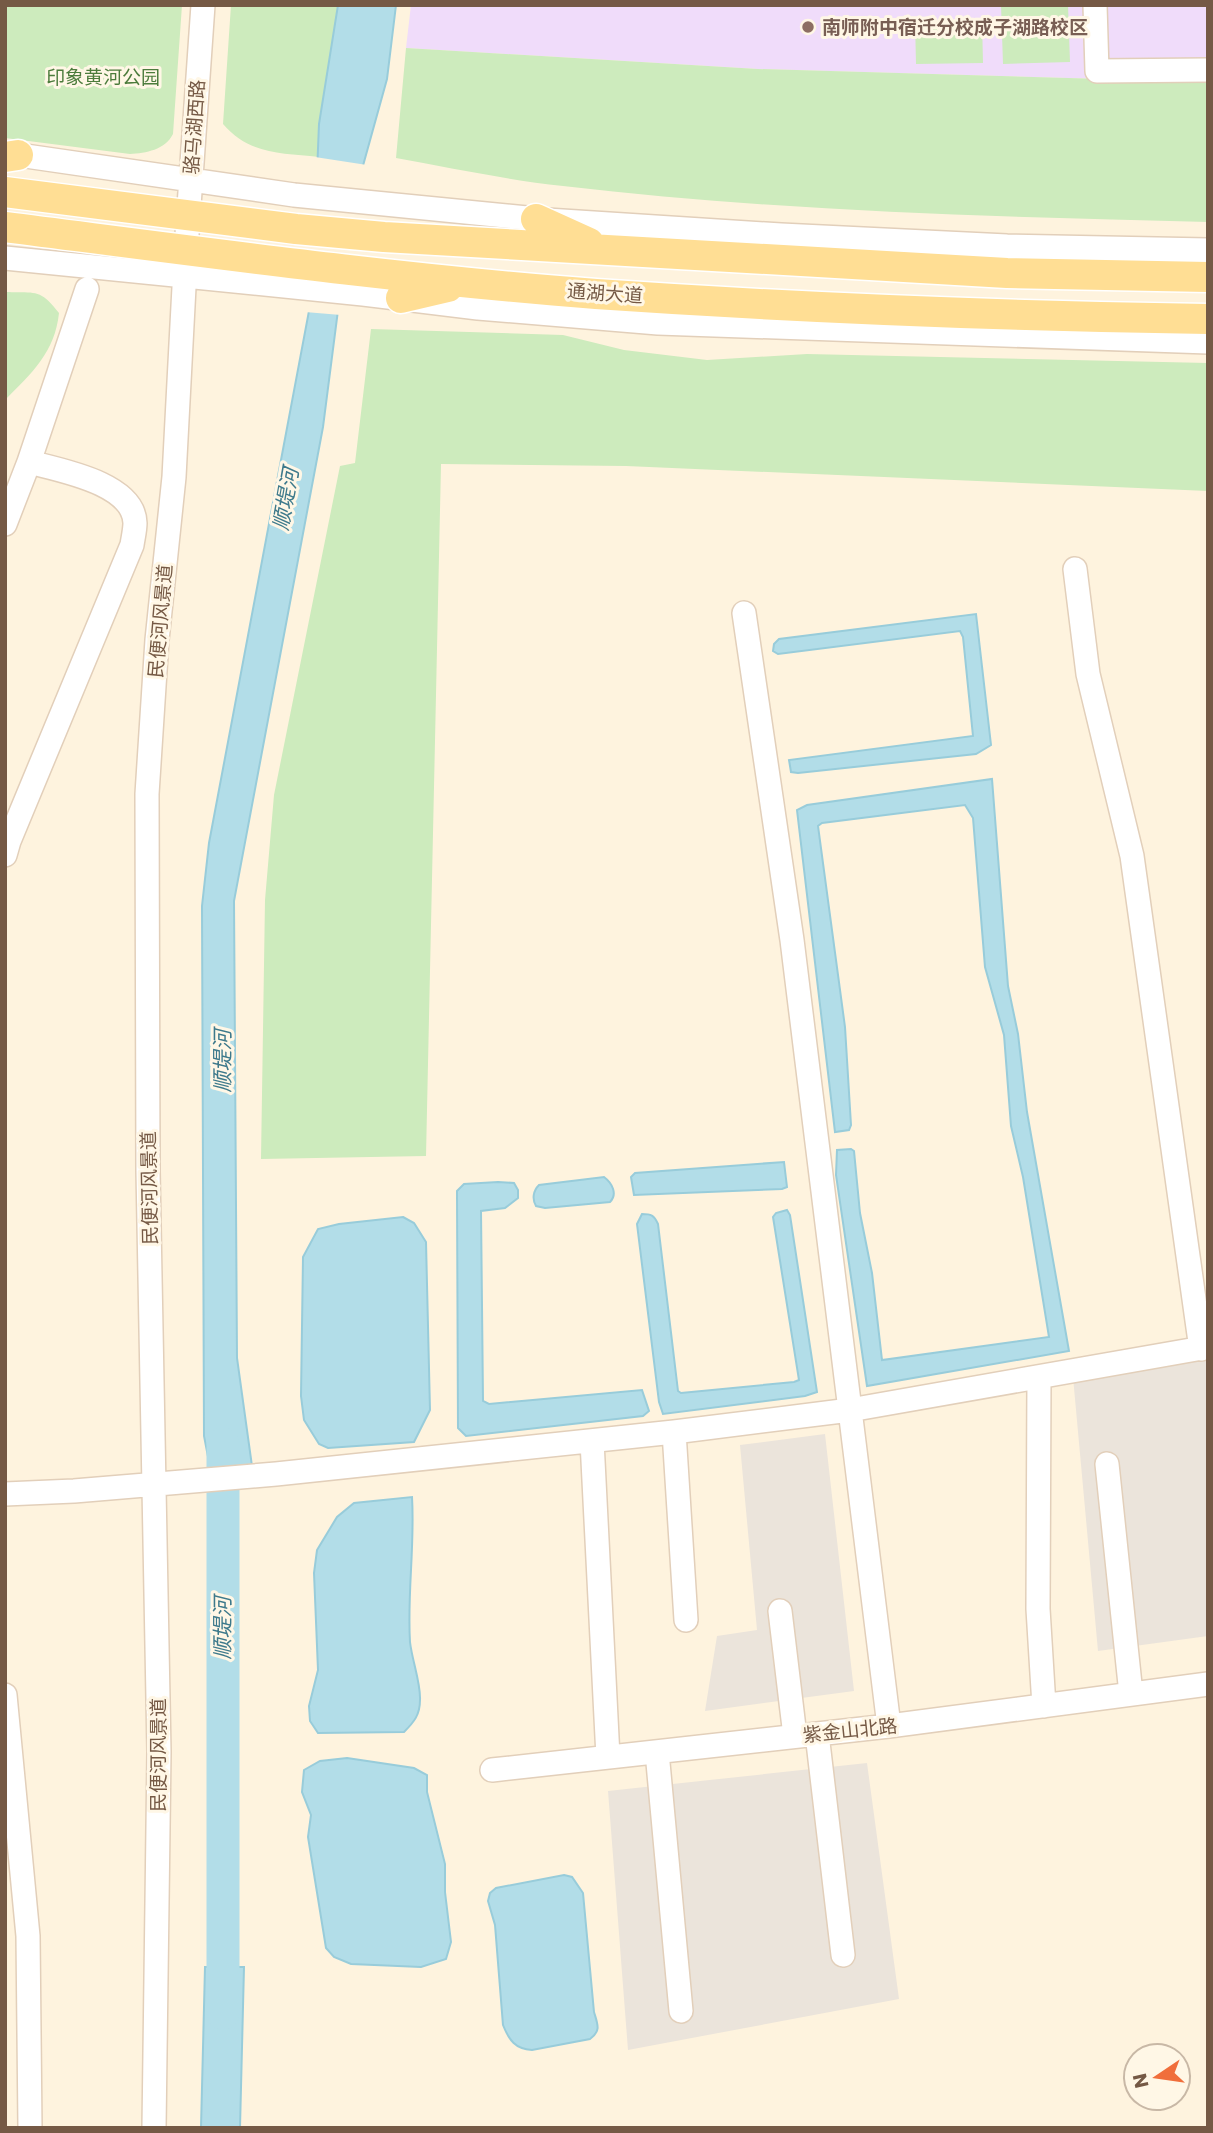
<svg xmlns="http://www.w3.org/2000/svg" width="1213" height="2133" font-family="Poppins,'Noto Sans SC',sans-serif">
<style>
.industrial{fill:#ebe4db}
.education{fill:#f0dcfa}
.green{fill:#cdebbd}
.water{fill:#b2dde8;stroke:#98ccda;stroke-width:2}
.pier{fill:#fef3de}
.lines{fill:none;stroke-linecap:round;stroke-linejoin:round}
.river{stroke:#b2dde8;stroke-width:33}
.minor-casing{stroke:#e2cfba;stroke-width:26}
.major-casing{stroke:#fff;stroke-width:33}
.minor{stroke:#fff;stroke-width:23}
.major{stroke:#ffde94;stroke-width:30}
.education-dot{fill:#8d6e63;stroke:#fff7e6;stroke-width:2.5}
.labels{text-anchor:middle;stroke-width:6;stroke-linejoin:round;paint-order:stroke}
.education-label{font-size:19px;font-weight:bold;fill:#785e54;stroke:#fff7e6;text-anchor:start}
.park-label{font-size:19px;fill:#4c7c3c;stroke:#fff7e6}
.street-label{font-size:19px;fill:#755945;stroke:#fff7e6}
.water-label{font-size:21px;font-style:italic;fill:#3d798b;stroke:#fff7e6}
</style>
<rect width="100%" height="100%" fill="#fef3de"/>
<path class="industrial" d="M1208,1355V1636L1098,1651L1073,1377Z
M825,1434L854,1691L705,1711L717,1636L757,1630L740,1445Z
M867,1763L899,1999L628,2050L608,1791Z"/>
<path class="education" d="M411,5H1208V82L758,69L406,48Z"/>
<path class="green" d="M5,5H182L173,134C165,150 146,153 130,154L5,138Z
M231,5H338L319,124V157C281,153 250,155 223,124Z
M1001,5H1068L1070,62L1003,64Z
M982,20L983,63L916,64L915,21Z
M406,48L758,69L1208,82V222C993,217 777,211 563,186C507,180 452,168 396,158Z
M5,292C35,293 40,288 59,313C55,352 32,373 5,400Z
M371,329L563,335L624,350L707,360L807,354L1208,363V491L626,466L441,464L426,1156L261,1159L265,900L274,795L340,466L355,463Z"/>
<path class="water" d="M338,5H396L387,79L351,209L323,427L234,901L237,1358L252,1466L214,1470L209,1462L204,1436L202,906L209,843L312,295L319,124Z
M976,614L991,745L976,754L798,773L791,772L789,760L973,736L963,637L960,631L778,654L773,651L774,644L779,639Z
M992,779L1008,986L1018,1034L1027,1112L1069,1351L867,1386L836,1175L837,1150L851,1149L854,1151L860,1213L872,1273L882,1360L1049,1337L1023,1177L1011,1126L1004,1035L985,967L973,818L965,805L822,823L818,826L845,1027L851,1125L849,1130L835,1132L797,810L807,805Z
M784,1162L787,1187L782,1189L634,1195L631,1177L635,1173Z
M604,1177C612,1183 618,1194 610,1202L545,1208L536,1206C532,1199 533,1191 539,1185Z
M498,1182L514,1183L518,1190V1198L505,1208L481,1211L483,1401L489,1404L642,1390L649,1411L643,1416L466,1436L458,1428L457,1191L464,1184Z
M787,1210L790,1215L817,1392L805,1396L663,1414L659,1402L637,1224L642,1214C651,1214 654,1215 658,1224L678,1391L681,1393L794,1382L799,1380L773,1217L776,1213Z
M403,1217L414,1223L426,1242L430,1410L414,1442L328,1448L319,1444L304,1420L301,1396L303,1257L318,1229L339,1224Z
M412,1497C415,1546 407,1594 410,1642C412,1660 421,1684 420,1700C420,1715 414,1722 404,1732L318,1733L310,1721L309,1706L318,1670L314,1573L317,1550L337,1517L354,1503Z
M347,1758L414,1768L427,1775V1792L445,1864V1892L451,1942L446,1959L421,1967L351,1964L334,1957L326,1948L308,1837L311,1815L302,1792L304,1770L320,1761Z
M564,1875L572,1877L583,1893L594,2012C598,2025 601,2031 590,2039L532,2050C515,2049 509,2040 503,2025L495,1925L488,1901L490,1893L496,1888Z
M205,1967H244L240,2128H201Z"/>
<path class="pier" d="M315,157L367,165L355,209L341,315L305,312L309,295Z"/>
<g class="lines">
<path class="river" d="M223,1444V2013"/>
<g class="minor-casing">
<path id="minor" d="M1095,5L1097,71L1208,70
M5,153L294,195L547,220L781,235L1007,246L1208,250
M5,258L363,294L478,308L658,323L1208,342
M5,524L29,462
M1075,569L1088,674L1132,856L1201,1349
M744,613L792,940L889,1726
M5,855L9,841L132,545C133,538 135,530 135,523C134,483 59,470 29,462L87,289
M1039,1377L1038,1609L1044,1706
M674,1432L686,1620
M592,1441L608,1757
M1107,1464L1131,1694
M5,1494L74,1491L276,1474L674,1432L850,1410L1208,1347
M780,1611L795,1736
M5,1695L28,1936L30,2128
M817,1734L843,1955
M657,1752L681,2011
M492,1770L889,1726L1208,1684
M154,2128L159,1752L148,1171L147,794L157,640L174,477L186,249L203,5"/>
</g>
<g class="major-casing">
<path id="major" d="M5,157L18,155
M5,192L296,229L384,237L1007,273L1208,277
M536,219L589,243
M5,227C202,252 398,279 596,294C799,308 1004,316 1208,319
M401,298L448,287"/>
</g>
<use href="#minor" class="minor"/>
<use href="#major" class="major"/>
</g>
<circle class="education-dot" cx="808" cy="27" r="7"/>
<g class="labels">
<g class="education-label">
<text x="822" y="34">南师附中宿迁分校成子湖路校区</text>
</g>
<g class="park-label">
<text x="103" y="84">印象黄河公园</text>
</g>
<g class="street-label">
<text transform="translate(194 127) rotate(-86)" y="7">骆马湖西路</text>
<text transform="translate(605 293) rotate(4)" y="7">通湖大道</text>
<text transform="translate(160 621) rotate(-85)" y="7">民便河风景道</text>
<text transform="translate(149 1188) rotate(-91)" y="7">民便河风景道</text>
<text transform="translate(850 1730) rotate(-6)" y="7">紫金山北路</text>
<text transform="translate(158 1755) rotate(-90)" y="7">民便河风景道</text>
</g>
<g class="water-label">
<text transform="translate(286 499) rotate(-80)" y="7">顺堤河</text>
<text transform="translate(223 1061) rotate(-90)" y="7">顺堤河</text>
<text transform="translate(223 1628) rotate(-90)" y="7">顺堤河</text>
</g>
</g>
<rect width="1213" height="2133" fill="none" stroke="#755945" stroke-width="14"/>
<g transform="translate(1157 2077) rotate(257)"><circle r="33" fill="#fff7e6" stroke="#c8b8a6" stroke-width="2"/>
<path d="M0-5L12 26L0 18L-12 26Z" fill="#f06e3b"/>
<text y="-10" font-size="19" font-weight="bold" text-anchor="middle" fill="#755945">N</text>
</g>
</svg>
